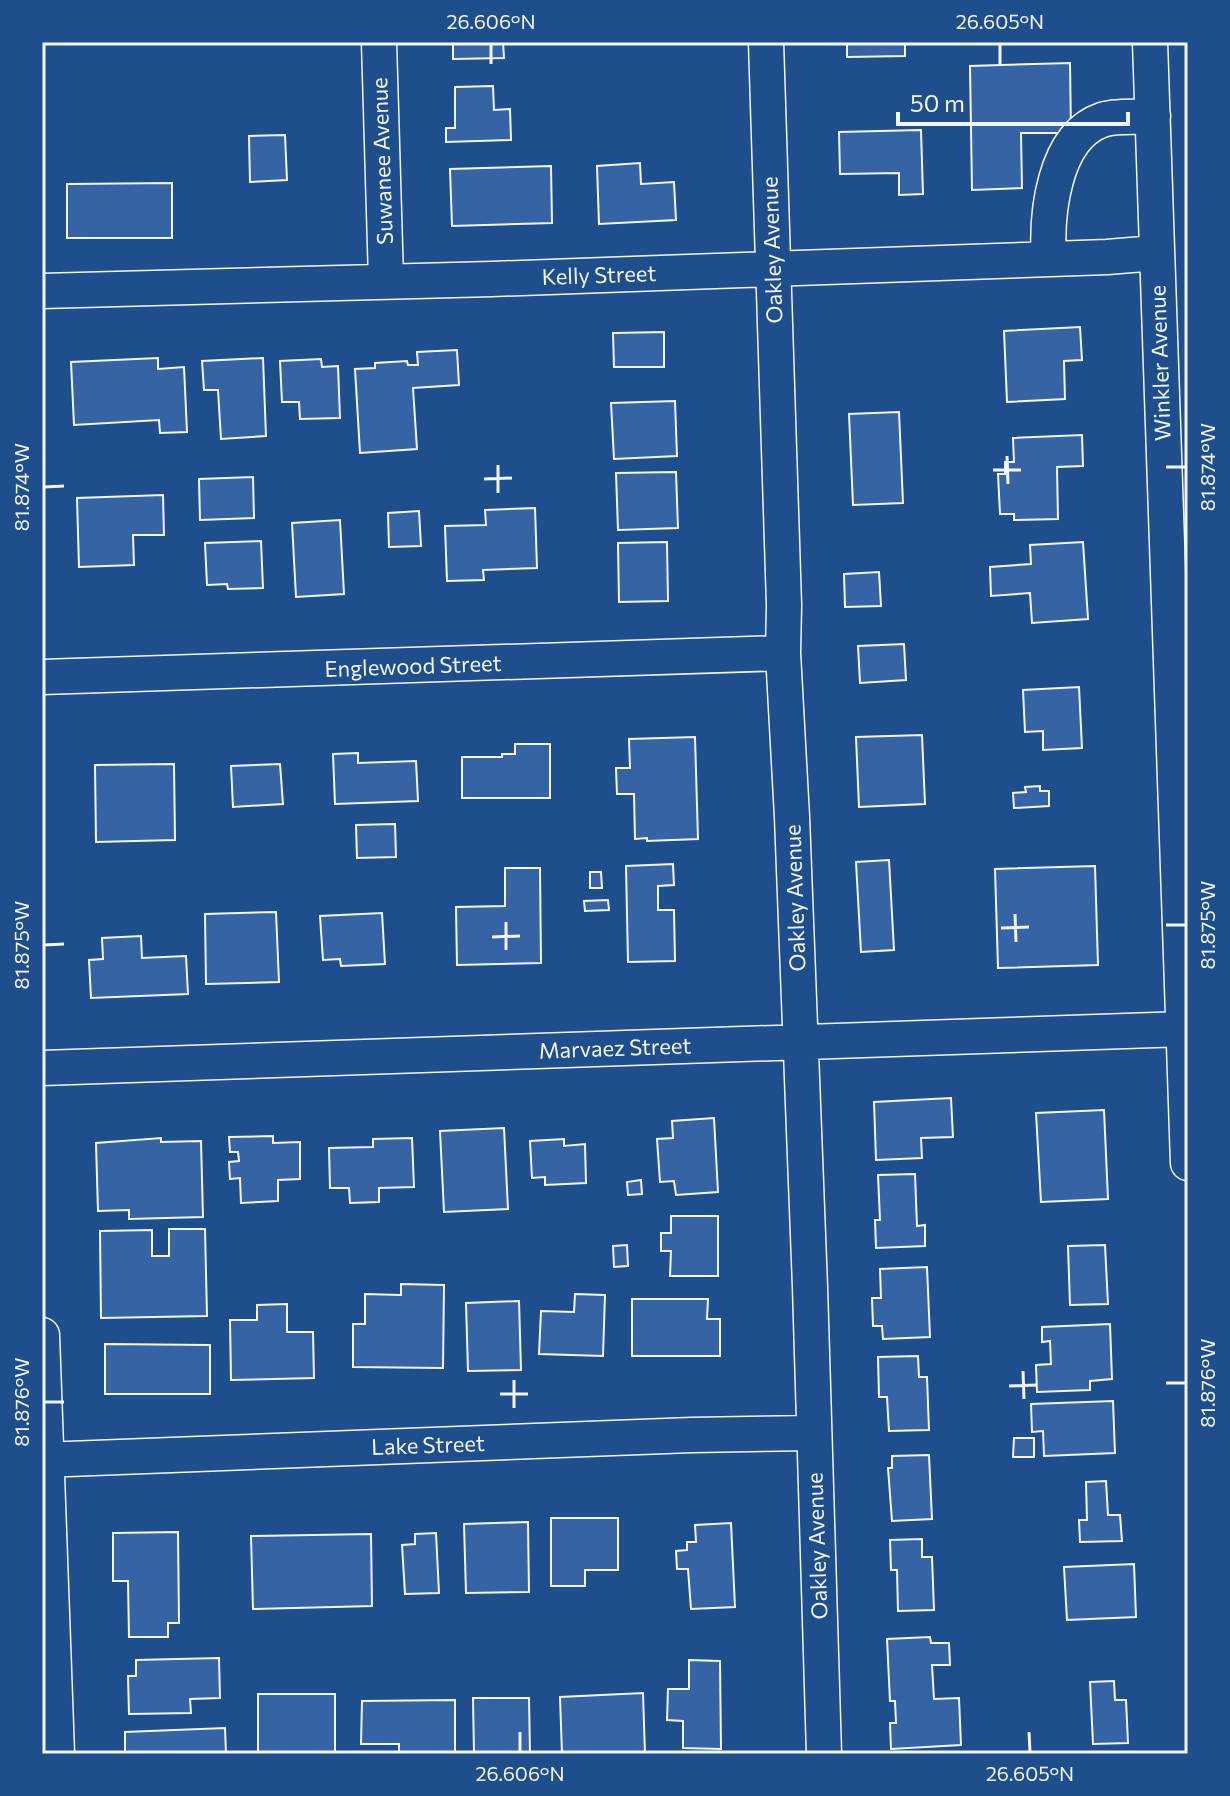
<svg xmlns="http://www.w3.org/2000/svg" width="1230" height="1796" font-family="Commissioner,sans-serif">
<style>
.building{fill:#3563a3;stroke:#f2f6ff;stroke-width:2}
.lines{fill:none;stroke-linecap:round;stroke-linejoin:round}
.minor-casing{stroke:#f2f6ff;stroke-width:37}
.minor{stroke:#1f4e8c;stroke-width:34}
.ticks{fill:none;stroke:#f2f6ff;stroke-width:3}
.labels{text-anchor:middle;stroke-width:6;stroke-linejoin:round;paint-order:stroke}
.street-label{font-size:22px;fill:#f2f6ff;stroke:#1f4e8c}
.neatline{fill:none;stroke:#f2f6ff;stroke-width:3}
.ticks-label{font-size:20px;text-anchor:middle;fill:#f2f6ff}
</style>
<rect width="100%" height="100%" fill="#1f4e8c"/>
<path class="building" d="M453,42H503L504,58L453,59Z
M847,42H905V56L847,57Z
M1070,63L1071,133H1021L1022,188L972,190L970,66Z
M493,86L494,110L510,109L511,140L446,142V128H455V87Z
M921,130L923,194L899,195V173L840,174L839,132Z
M285,135L287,180L250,182L249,136Z
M640,163L641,184L674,182L676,220L599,224L597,166Z
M551,166L552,223L452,226L450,169Z
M172,183V238H67V184Z
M1080,327L1082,360L1064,361L1065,399L1007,402L1004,331Z
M664,332V367H614L613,333Z
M457,350L459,385L413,388L417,449L360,453L355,369L375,368V363L407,361L408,365H418L417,352Z
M158,358V369L184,367L187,432L160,433L159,420L74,425L71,362Z
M263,358L266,436L221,439L218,390H204L202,361Z
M321,359L322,367L338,366L340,418L300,419L299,402H282L280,361Z
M675,401L677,456L614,459L611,403Z
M899,412L903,503L853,505L849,414Z
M1082,435L1083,466L1057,467L1058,519L1014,520V514H1000L998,474H1005V462H1014L1013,438Z
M676,472L678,528L618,530L616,473Z
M253,477L254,518L200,520L199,479Z
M163,495L164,535H133L134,565L79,567L77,498Z
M535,508L537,568L483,570L484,580L447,581L445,526L486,525L485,510Z
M419,511L421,546L389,547L388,513Z
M340,520L344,594L296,597L292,523Z
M261,541L263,588L228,589L227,584L207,585L205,543Z
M667,542L668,601L619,602L618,543Z
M1083,542L1088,619L1032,623L1030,593L991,596L990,567L1031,564L1030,545Z
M879,572L881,606L845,607L844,574Z
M904,644L906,680L860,683L858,646Z
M1079,687L1082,748L1043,750V731L1025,732L1023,690Z
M922,735L925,804L859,807L856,737Z
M695,737L698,839L647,841V838L635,839L634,794H617L616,768H630L629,739Z
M515,744H550V798H462V757H502V754H515Z
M358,753V763L416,761L418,801L335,804L333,754Z
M174,764L175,840L96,842L95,765Z
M280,764L283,804L233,807L231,766Z
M1040,786V791H1049V806L1014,808L1013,793L1026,792L1025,787Z
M395,824L396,857L357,858L356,825Z
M889,860L894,950L861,952L856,862Z
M673,864L674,885L658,886V910H674L675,961L628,962L626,866Z
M1095,866L1098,965L998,968L995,869Z
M505,868H540L541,963L457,965L456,907L505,906Z
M590,872H601L602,888H590Z
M608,900L609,910L585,911L584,901Z
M276,912L279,982L206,984L205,914Z
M382,913L385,964L341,966L340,959L323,960L320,916Z
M141,936L142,958L186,956L188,994L91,998L89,960L103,959L102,938Z
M951,1098L953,1137L921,1138L922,1158L876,1160L874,1102Z
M1104,1110L1108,1199L1041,1202L1036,1113Z
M714,1118L718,1192L676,1195L674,1181L660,1182L657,1139L673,1138L672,1121Z
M504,1128L508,1209L444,1212L440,1131Z
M273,1136V1143L300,1142V1179L278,1180V1201L241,1203L240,1178L230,1179L229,1162L239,1161L238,1152H230L229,1137Z
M161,1138V1142L201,1141L203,1217L129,1219V1210L98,1211L96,1143Z
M412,1138L414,1187L379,1188V1202L350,1203L349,1188H330L329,1148L373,1147V1139Z
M564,1139V1146L585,1144L586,1183L545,1185V1177L532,1178L530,1141Z
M915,1174L917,1226L925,1225V1246L876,1248L875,1220H880L878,1175Z
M641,1180L642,1194L628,1195L627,1182Z
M671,1216H718V1276H670L671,1251H661V1233H671Z
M169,1229H205L207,1316L101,1318L100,1231L152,1230V1256H169Z
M627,1245L628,1266L614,1267L613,1246Z
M1105,1245L1108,1304L1070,1305L1068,1246Z
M927,1267L930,1337L883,1339L882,1326H873L872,1298H881L880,1269Z
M401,1284L444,1285L443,1368L353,1367V1324H365V1294L401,1295Z
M575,1294L605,1295L603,1356L539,1354L541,1311L574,1312Z
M632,1299H708L707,1319H720V1356H632Z
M519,1301L521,1370L468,1371L466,1303Z
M287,1304V1332H313L314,1378L231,1380L230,1320H257V1305Z
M1110,1324L1112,1379L1090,1381V1390L1037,1392L1036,1365L1051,1364L1050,1341L1042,1342V1327Z
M105,1344L210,1345V1394H105Z
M918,1356L919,1377H927L929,1430L889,1431L887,1397H879L878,1357Z
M1113,1401L1115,1453L1044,1456L1043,1431L1032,1432L1031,1404Z
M1014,1438H1034V1457H1013Z
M929,1455L932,1519L892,1521L888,1468H892V1456Z
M1106,1481L1108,1515H1120L1122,1541L1080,1542L1079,1520H1087L1086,1482Z
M551,1518H618V1570H585V1586H551Z
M528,1522L529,1592L466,1593L464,1524Z
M731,1523L735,1607L691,1609L688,1569H677L676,1551L687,1550V1542H696L695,1525Z
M178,1532L179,1623H168V1637H129L128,1581H113V1533Z
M436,1533L439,1593L405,1594L402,1545L415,1544V1534Z
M371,1534L372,1606L253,1609L251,1536Z
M922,1539V1557H932L934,1610L898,1611L897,1570H891L890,1540Z
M1134,1564L1136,1617L1067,1620L1064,1567Z
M930,1637L931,1643H949L950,1665H932L934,1699L959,1698L961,1745L891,1749L890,1723H896L895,1701H890L887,1639Z
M219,1658L220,1698L190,1699L191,1713L129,1714L128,1676H136V1660Z
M689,1660L720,1661L721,1749L683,1748V1721L667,1720L668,1689H689Z
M1114,1681L1115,1700H1126L1128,1743L1093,1744L1090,1682Z
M643,1693L645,1754H562L560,1697Z
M258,1694H335V1754H258Z
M473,1698H529L530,1754H474Z
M455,1700V1754H399V1744H361L362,1701Z
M225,1728L226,1754H125V1732Z"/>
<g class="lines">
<g class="minor-casing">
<path id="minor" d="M379,42L386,280
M766,42L784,605L783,653L792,817L810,1287L824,1754
M1150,42L1188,1163
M1049,259C1046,216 1053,137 1102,120C1116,115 1137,118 1153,116
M42,291L492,279L1107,257L1156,253
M42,677L783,653
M42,1068L1184,1029L1188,1031
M42,1335L57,1754
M42,1460L692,1435L813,1433"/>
</g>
<use href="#minor" class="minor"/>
</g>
<path class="ticks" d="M491,44V64M1000,44V64M1007,456L1008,484M498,465V493M1166,467H1186M993,470H1021M484,479L512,478M44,487L64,486M1015,914L1016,942M506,922V950M1166,925H1186M1001,928L1029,927M492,937L520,936M44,945L64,944M1023,1371L1024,1399M514,1380V1408M1166,1383H1186M1009,1386L1037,1385M500,1394H528M44,1402H64M520,1732V1752M1029,1732L1030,1752"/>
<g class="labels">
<g class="street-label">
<text transform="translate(382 161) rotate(-92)" y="8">Suwanee Avenue</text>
<text transform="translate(772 250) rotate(-92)" y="8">Oakley Avenue</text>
<text transform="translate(599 275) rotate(-2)" y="8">Kelly Street</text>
<text transform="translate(1160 363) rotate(-92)" y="8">Winkler Avenue</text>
<text transform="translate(413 666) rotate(-2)" y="8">Englewood Street</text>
<text transform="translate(795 898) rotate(-92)" y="8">Oakley Avenue</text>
<text transform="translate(615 1048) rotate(-2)" y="8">Marvaez Street</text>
<text transform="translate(428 1445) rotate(-2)" y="8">Lake Street</text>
<text transform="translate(817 1546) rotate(-92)" y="8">Oakley Avenue</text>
</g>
</g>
<rect width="1230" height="1796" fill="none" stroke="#1f4e8c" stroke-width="88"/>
<path d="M898 112v12h230v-12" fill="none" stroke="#f2f6ff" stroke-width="4"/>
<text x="910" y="112" font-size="24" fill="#f2f6ff" stroke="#1f4e8c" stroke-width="6" paint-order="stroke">50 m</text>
<rect x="44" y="44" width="1142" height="1708" class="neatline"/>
<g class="ticks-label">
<text x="491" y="29">26.606°N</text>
<text x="1000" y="29">26.605°N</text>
<text transform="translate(1208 467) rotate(-90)" y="7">81.874°W</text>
<text transform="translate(22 487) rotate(-90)" y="7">81.874°W</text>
<text transform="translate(1208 925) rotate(-90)" y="7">81.875°W</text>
<text transform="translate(22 945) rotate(-90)" y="7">81.875°W</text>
<text transform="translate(1208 1383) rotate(-90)" y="7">81.876°W</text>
<text transform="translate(22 1402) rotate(-90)" y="7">81.876°W</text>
<text x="520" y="1781">26.606°N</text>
<text x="1030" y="1781">26.605°N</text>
</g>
</svg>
